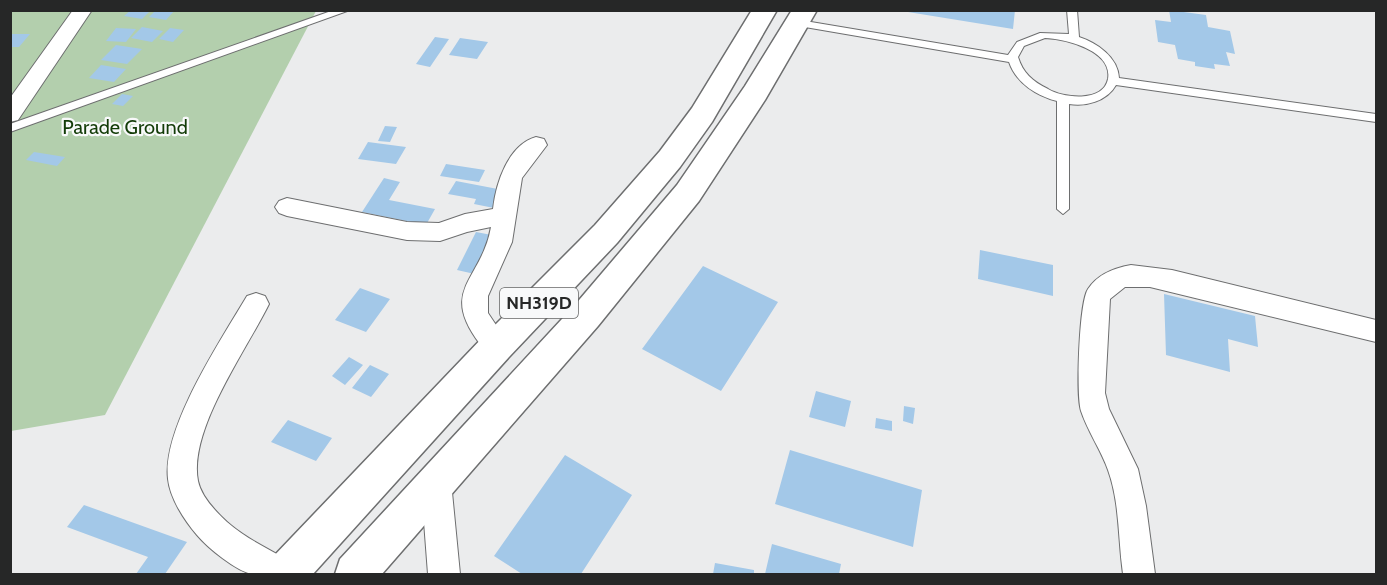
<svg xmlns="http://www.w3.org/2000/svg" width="1387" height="585" font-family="Cabin,sans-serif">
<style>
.green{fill:#b3cfad}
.building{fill:#a3c8e8}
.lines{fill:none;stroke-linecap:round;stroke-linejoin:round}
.lane-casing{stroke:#6d6e6f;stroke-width:2}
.street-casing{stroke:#6d6e6f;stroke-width:2}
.highway-casing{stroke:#6d6e6f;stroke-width:3}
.lane{fill:#fff;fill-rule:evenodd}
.street{fill:#fff;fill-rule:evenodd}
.highway{fill:#fff;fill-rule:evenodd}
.labels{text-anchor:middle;stroke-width:4.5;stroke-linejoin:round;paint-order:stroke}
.shield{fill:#f8f9fa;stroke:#656666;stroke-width:1.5}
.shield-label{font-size:18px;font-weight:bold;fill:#262727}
.park-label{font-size:20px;fill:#133c08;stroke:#f8f9fa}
</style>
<rect width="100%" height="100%" fill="#ebeced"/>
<path class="green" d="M11,11H316L105,415L11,431Z"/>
<path class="building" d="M131,10H151L142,19L124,16Z
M156,10H175L166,20L149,17Z
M908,10H1015L1013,29L908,12Z
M1169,10L1206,15L1208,27L1230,31L1235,54L1226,52L1230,66L1214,64L1215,69L1195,66V62L1178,59L1175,45L1158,42L1155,20L1171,22Z
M142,27L163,31L152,42L131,38Z
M116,28L136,29L126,42L106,41Z
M170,28L184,30L173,42L159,39Z
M10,34H30L19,47H10Z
M435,37L449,39L430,67L416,64Z
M460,38L488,42L477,59L449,55Z
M116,45L142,49L127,64L101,60Z
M101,65L126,69L114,82L89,78Z
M122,94L133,96L123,106L112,104Z
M385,126L397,127L390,142L378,141Z
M368,142L406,147L396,164L358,159Z
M34,152L65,157L57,166L26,160Z
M446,164L485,170L479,182L440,176Z
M384,178L400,182L389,200L435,209L426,225L362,212Z
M456,181L503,190L494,208L474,204L476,199L448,194Z
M476,232L497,236L479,275L457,270Z
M980,250L1053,265V296L978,279Z
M703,266L778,302L721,391L642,349Z
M360,288L390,299L366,332L335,320Z
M1164,294L1255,316L1258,347L1228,339L1230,372L1166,355Z
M349,357L363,365L345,385L332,376Z
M370,365L389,374L371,397L352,388Z
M816,391L851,401L845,427L809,417Z
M904,406L915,408L913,424L903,421Z
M876,418L892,421V431L875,428Z
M288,420L332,438L316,461L271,442Z
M790,450L922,490L913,547L775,504Z
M565,455L632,495L581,574H522L494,556Z
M84,505L187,542L165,574H136L148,557L67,527Z
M772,544L841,564L839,574H765Z
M715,563L754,570V574H713Z"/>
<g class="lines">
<g class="lane-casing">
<path id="lane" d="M334,10H350L10,132V124Z
M1067,10H1077L1079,37C1097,43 1118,57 1119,78L1376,114V122L1116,85C1107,101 1086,107 1069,104V209L1063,214L1057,209V101C1037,96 1016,83 1009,62L799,26L794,23L799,20L1008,55L1017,42L1040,33L1069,34ZM1045,38C1065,39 1113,50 1108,79C1103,103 1063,98 1048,89C1032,81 1023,73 1018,57L1024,46Z"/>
</g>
<g class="street-casing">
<path id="street" d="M73,10H92L18,120L10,122V98Z
M536,137L544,139L547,145L522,178L512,242L488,296V313L510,346L506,354C493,359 488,355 480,344C438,289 482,280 491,227L467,232L440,241L407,240L287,216L279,213L275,207L279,201L287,198L407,222L439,223L465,214L493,209C496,183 508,145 536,137Z
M1131,265L1172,270L1376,320V342L1150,287H1125L1110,299L1105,393L1109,409L1138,469L1146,506L1155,574H1123C1118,540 1120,503 1108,470C1101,450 1088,432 1081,411C1076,395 1079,302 1088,289C1098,274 1114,268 1131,265Z
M256,293L265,296L269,304C247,349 188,430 198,481C201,496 215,511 227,522C246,539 271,550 293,563L298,574C284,574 266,578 252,574C236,571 208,548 197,535C184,520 170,498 168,479C162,428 221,340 247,296Z
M436,468L447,472L451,482L460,574H428L421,482L425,472Z"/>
</g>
<g class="highway-casing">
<path id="highway" d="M752,10H777L712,122L680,167L617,243L509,357L313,574H266L271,559L485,335L595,225L660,151L692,108Z
M792,10H817L765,100L699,201L598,326L382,574H335L340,559L574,306L677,185L745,86Z"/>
</g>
<use href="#lane" class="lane"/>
<use href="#street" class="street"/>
<use href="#highway" class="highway"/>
</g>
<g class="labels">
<rect class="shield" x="500" y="288" width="78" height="30" rx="4.5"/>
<g class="shield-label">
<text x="539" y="309">NH319D</text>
</g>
<g class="park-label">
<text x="125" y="134">Parade Ground</text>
</g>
</g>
<rect width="1387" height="585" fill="none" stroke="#262727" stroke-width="24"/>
</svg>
